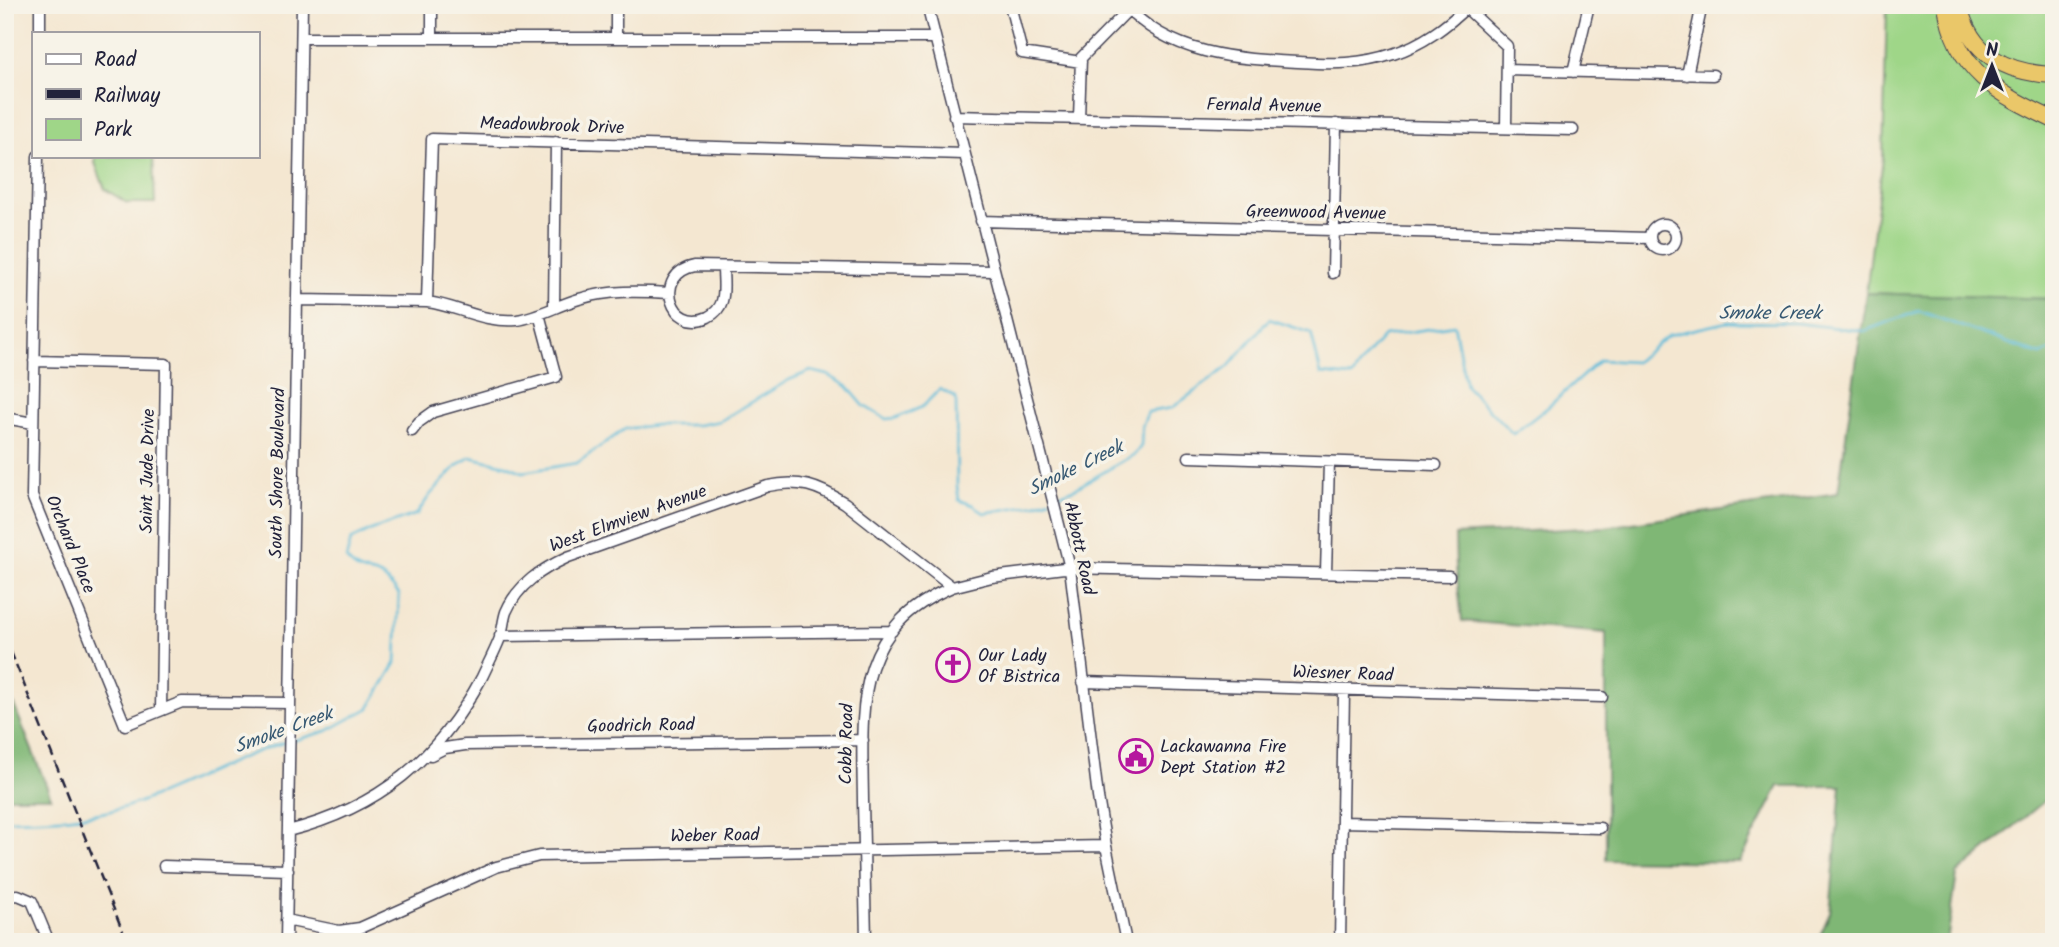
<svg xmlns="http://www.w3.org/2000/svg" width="2059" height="947" font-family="Kalam,sans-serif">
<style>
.green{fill:#9fd688;stroke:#607c62;stroke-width:2}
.forest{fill:#7fb774;stroke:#506c58;stroke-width:2}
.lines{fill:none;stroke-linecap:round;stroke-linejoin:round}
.stream{stroke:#5bbbd9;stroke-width:2.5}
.minor-casing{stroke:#424052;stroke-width:13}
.highway-casing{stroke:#424052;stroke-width:18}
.minor{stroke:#fff;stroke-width:10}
.highway{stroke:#eac769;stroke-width:16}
.rail{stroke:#22223b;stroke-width:2.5;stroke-dasharray:10 5;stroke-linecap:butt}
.labels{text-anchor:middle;stroke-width:7;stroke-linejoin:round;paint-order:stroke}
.street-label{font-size:18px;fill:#22223b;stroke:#f7f3e8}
.poi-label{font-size:18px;fill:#22223b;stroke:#f7f3e8;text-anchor:start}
.water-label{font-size:19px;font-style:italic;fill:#365872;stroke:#f7f3e8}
</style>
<rect width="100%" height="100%" fill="#f7f3e8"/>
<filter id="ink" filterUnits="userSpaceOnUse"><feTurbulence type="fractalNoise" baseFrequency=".0143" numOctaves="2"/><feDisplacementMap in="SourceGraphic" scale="14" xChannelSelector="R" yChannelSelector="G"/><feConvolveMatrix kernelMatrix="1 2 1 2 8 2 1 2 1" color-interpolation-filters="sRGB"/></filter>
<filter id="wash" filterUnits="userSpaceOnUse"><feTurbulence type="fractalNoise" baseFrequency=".00686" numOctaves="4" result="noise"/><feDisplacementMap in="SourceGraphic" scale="28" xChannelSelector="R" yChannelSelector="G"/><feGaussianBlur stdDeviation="1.57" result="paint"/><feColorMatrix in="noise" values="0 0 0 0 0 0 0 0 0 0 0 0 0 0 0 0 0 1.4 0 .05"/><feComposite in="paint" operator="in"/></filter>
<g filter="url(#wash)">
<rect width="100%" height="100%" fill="#f4e7d1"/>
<path class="green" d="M1887,5H2054V299L1866,293L1883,158Z
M96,156H153L155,203H127L105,189L95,163Z"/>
<path class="forest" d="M1866,293L2054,299V793L1957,874L1947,942H1817L1830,913L1841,786H1779L1740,862L1606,860V633L1462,621L1456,567L1455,535L1605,527L1838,493Z
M5,683L51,797H5Z"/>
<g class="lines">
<path class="stream" d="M1056,496L1076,488L1135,454L1141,446L1142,426L1148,412L1172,408L1228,367L1269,319L1311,333L1321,374L1352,377L1367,355L1384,336L1454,325L1466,386L1513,434L1547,408L1600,360L1635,362L1669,335L1727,322L1796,323L1864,331L1919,311L2041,355L2054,348
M292,741L327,731L369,708L396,663L399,594C394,589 388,581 382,577C367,569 360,576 346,559L351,540L374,529L417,514L430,495L457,466L470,457L506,465L523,472L577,463L625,429L655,425H698L720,421L789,380L811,371L828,375L847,386L864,406L886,419L896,418L922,407L940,389L956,398L957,486L959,500L973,505L984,513L1036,504L1050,499
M5,820C44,819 84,819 122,808C178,791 229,758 286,742"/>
</g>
</g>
<g filter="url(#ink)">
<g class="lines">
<g class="minor-casing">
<path id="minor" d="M432,5V38
M616,5V38
M927,5L1070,568L1098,797L1106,846L1126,942
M1010,5L1022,53L1081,62
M1125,5C1169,55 1237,59 1298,62C1331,64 1361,65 1393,54C1423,44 1446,27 1469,5
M1463,5L1507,46L1506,127
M40,33V5
M302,38H935
M1507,70L1713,75
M1573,72L1589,5
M1687,75L1702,5
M954,116L1573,130
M1079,119L1081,58L1132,6
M38,156L32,496L125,725L182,702L290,703
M981,221L1650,238
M1650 237a13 13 0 1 1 26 0a13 13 0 1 1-26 0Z
M723,268C723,278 725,291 722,301C720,308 714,314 708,317C672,334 651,274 695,266L994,271
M1333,273L1336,124
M297,300L427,302C459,306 482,323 517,320C538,317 558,305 579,299C609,290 639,291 670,293
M427,302L432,139L964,154
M554,308L556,142
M34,361L166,364L161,710
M5,418L33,423
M412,431L419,422L433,412L556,377L539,314
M1189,457L1436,465
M1326,573L1329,462
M500,636L892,631
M1083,682L1602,697
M431,755L445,748L465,745L863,740
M1342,822L1600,828
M288,831C379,808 438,759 482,677C488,664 495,651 500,638C503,630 503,621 506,612C518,584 542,569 568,557L768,486C799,479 818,486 845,503L952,587L992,577L1064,568L1449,576
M164,866L288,870
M5,896L18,895L32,901L49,942
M286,920L339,931L366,942
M339,931L360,928L496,867L539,856L1106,846
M866,940C865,894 864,847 863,801C862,709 852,630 952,587
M286,942L302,5
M1340,942L1344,691"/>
</g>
<g class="highway-casing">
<path id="highway" d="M1946,5C1954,70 2000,95 2054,120
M1959,5C1970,55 2006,73 2054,75"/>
</g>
<use href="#minor" class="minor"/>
<use href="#highway" class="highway"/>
<path class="rail" d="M5,637L127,942"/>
</g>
</g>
<defs>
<g id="church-ring" transform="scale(1.75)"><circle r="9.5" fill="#f7f3e8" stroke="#b5179e" stroke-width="1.5"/><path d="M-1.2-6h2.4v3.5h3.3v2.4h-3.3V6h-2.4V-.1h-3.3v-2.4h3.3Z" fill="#b5179e"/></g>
<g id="civic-ring" transform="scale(1.75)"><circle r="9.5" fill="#f7f3e8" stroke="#b5179e" stroke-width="1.5"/><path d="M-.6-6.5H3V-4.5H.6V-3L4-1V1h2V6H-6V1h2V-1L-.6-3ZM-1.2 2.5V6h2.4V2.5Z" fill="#b5179e"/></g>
</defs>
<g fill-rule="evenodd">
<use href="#church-ring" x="953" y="665"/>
<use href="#civic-ring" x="1136" y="756"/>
</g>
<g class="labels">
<g class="street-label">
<text transform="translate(1264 105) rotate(1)" y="6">Fernald Avenue</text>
<text transform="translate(552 125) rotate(2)" y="6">Meadowbrook Drive</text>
<text transform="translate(1316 212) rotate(1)" y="6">Greenwood Avenue</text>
<text transform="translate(147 471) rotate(-89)" y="6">Saint Jude Drive</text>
<text transform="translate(277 473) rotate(-89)" y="6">South Shore Boulevard</text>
<text transform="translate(628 518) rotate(-20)" y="6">West Elmview Avenue</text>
<text transform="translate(71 544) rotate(68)" y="6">Orchard Place</text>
<text transform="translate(1080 548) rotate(78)" y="6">Abbott Road</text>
<text transform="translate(1343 673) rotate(2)" y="6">Wiesner Road</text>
<text transform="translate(641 725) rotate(-1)" y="6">Goodrich Road</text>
<text transform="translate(846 744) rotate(-89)" y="6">Cobb Road</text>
<text transform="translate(715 835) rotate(-1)" y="6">Weber Road</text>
</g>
<g class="poi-label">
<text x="978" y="661">Our Lady<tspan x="978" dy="21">Of Bistrica</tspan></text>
<text x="1160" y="752">Lackawanna Fire<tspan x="1160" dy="21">Dept Station #2</tspan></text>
</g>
<g class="water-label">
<text x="1770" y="319">Smoke Creek</text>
<text transform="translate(1075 467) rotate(-26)" y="7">Smoke Creek</text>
<text transform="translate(283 729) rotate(-20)" y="7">Smoke Creek</text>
</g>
</g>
<rect width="2059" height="947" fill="none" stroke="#f7f3e8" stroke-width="28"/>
<rect x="32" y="32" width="228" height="126" fill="#f7f3e8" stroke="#a29fa3" stroke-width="2"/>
<rect x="46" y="54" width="35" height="10" fill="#ffffff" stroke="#a29fa3" stroke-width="2"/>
<text x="94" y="66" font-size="21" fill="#22223b">Road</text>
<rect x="46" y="89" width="35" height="10" fill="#22223b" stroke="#a29fa3" stroke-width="2"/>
<text x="94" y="102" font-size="21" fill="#22223b">Railway</text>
<rect x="46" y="119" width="35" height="21" fill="#9fd688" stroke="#a29fa3" stroke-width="2"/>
<text x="94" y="136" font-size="21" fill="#22223b">Park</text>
<g transform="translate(1992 66)" stroke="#f7f3e8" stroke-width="5" paint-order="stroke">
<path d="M0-5L12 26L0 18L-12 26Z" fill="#22223b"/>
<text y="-10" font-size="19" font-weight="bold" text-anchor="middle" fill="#22223b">N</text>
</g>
</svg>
